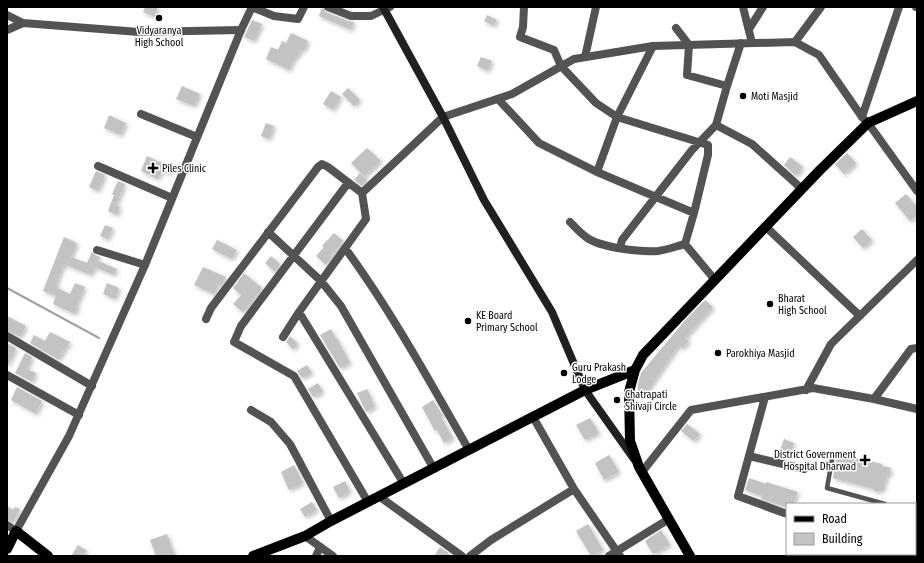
<svg xmlns="http://www.w3.org/2000/svg" width="924" height="563" font-family="'Fira Sans Condensed',sans-serif">
<style>
.lines{fill:none;stroke-linecap:round;stroke-linejoin:round}
.stream{stroke:#a1a1a1;stroke-width:2}
.building{fill:#c3c3c3;filter:url(#shadow)}
.service{stroke:#535353;stroke-width:4.5}
.minor{stroke:#535353;stroke-width:8}
.tertiary{stroke:#535353;stroke-width:8}
.secondary{stroke:#202020;stroke-width:8}
.primary{stroke:#000;stroke-width:10}
.poi-dot{fill:#000;stroke:#fff;stroke-width:1.5}
.labels{text-anchor:middle;stroke-width:3;stroke-linejoin:round;paint-order:stroke}
.poi-label{font-size:10px;fill:#000;stroke:#fff;text-anchor:start}
</style>
<defs>
<filter id="shadow"><feDropShadow dx="2" dy="2" stdDeviation="2" flood-color="#0004"/></filter>
</defs>
<rect width="100%" height="100%" fill="#fff"/>
<g class="lines">
<path class="stream" d="M7,288L99,338"/>
</g>
<path class="building" d="M145,7H158L155,17L143,12Z
M322,7L326,12L349,21L354,22L351,30L319,16Z
M487,15L497,20L494,26L484,21Z
M252,20L262,24L254,41L244,37Z
M291,33L308,41L304,51L301,49L297,58L295,57L289,70L266,59L271,47L278,50L282,41L286,43Z
M481,57L492,61L488,71L477,66Z
M182,86L200,94L194,106L176,99Z
M348,88L360,100L354,106L342,94Z
M331,91L341,97L333,110L323,104Z
M109,115L126,123L121,135L104,128Z
M266,123L274,126L269,139L261,136Z
M367,148L381,161L364,176L351,163Z
M847,153L856,163L844,174L835,164Z
M147,156L173,168L170,174L162,170L158,179L141,171Z
M790,157L803,167L796,176L784,165Z
M96,171L105,175L98,191L89,187Z
M360,173L367,180L362,186L354,180Z
M118,181L125,184L116,205L120,207L117,215L108,211L114,195L112,194Z
M906,194L917,207V215L910,221L895,203Z
M105,225L113,228L108,239L100,236Z
M862,229L872,240L863,248L853,237Z
M334,233L343,241L330,257L331,258L326,265L316,256L324,247L322,246Z
M64,237L77,243L71,257L87,263L92,252L95,255L100,257L98,261L117,269L114,275L95,267L91,275L64,264L56,285L59,286L57,288L70,294L75,283L85,287L76,306L78,307L75,314L53,304L56,296L43,291Z
M217,240L237,250L232,259L212,249Z
M271,256L280,264L275,272L265,263Z
M203,267L226,277L222,285L219,283L214,294L194,285Z
M244,273L262,288L243,312L233,304L241,295L233,288Z
M107,283L119,288L115,299L103,294Z
M705,300L713,307L685,338L689,341L683,348L679,345L643,397L638,392V384L641,373L687,318Z
M7,316L26,326L20,337L7,331Z
M331,329L336,339L337,338L350,363L340,368L320,335Z
M50,332L70,342L65,350H64L59,360L30,343L34,335L45,341Z
M290,336L298,344L293,349L286,342Z
M7,343L16,348L7,368Z
M25,353L32,357L27,369L36,373L32,382L15,373Z
M307,365L312,373L302,378L297,371Z
M318,383L323,392L313,397L308,389Z
M17,387L42,401L36,414L11,400Z
M367,389L375,407L366,412L357,393Z
M433,400L443,416L441,417L453,438L444,443L437,430L435,431L422,407Z
M590,418L599,433L585,440L576,425Z
M687,424L700,434L694,441L681,431Z
M784,439L794,443L789,457L779,453Z
M837,454H841L882,464V466L891,468L889,476L887,475L883,491L880,490L879,492L873,490L874,489L833,478Z
M609,455L619,472L604,480L595,463Z
M294,465L303,483L289,490L281,472Z
M749,478L766,484V482L798,492L793,504H787V507L773,503L761,499L762,496L745,490Z
M345,481L350,492L339,498L333,487Z
M312,502L317,510L305,517L300,509Z
M7,506L13,510L15,507L20,509L13,522L7,520Z
M588,524L603,550L593,556H591L576,531Z
M661,530L670,545L653,554L645,541Z
M167,534L175,556H156L150,540Z
M78,545L87,551L83,556H71Z
M440,547L449,553L446,556H434Z"/>
<g class="lines">
<path class="service" d="M832,460L827,488L885,504
M915,512H917
M897,554V556"/>
<path class="minor" d="M252,7L274,16L298,19L304,7
M328,7L351,16H371L390,7
M524,7L523,27L520,37L554,50L561,66L596,103L617,117L708,145V155L694,213L685,244
M916,7H917
M7,15L23,23
M676,28L689,45L687,75L727,86
M749,29L763,7
M7,30L23,23L139,32L241,30
M795,42L821,7
M653,46L617,117L597,172L694,213
M585,57L596,7
M498,99L539,143L597,172
M141,114L197,137
M868,123L917,191
M716,125L752,144L802,189
M98,166L172,198
M348,183L241,326L234,342L294,376L368,502
M362,193L443,117
M570,222C575,227 580,233 586,237C600,248 641,252 658,251C667,250 677,246 685,244
M766,227L860,316
M268,232L321,281L341,306L434,469
M685,244L715,280
M620,247L622,240L692,150L716,125L727,86L741,43
M345,248C392,312 430,382 469,450
M97,250L145,265
M299,312L404,484
M206,319L211,308L318,167L322,164L328,167L362,193L366,219L299,312L283,337
M7,336L92,386
M7,375L79,415
M806,390L831,344L917,260
M765,397L738,496L784,513
M874,399L911,349L917,348
M251,410L271,422L290,444L331,521
M533,417L574,489L620,556
M749,456L804,469
M642,472L691,410L813,388L874,399L917,409
M380,497L462,556
M7,525L16,531
M316,556L320,547
M470,556L491,540L574,489
M609,556L669,519"/>
<path class="tertiary" d="M743,7L752,43
M443,117L512,94L574,59L653,46L795,42L819,55L862,117L868,123
M862,117L899,7
M16,531L69,436L145,265L241,30L252,7
M305,536L333,556"/>
<path class="secondary" d="M383,7L443,117L484,200L552,312L585,390L634,459"/>
<path class="primary" d="M7,549L16,531L48,556
M253,556L305,536L331,521L585,390L635,370
M690,556L639,467L630,441L629,392L635,370L643,355L820,170L868,123L917,101"/>
</g>
<g class="poi-dot">
<circle cx="159" cy="18" r="4"/>
<circle cx="743" cy="96" r="4"/>
<path d="M151 162h4v4h4v4h-4v4h-4v-4h-4v-4h4z"/>
<circle cx="770" cy="304" r="4"/>
<circle cx="468" cy="321" r="4"/>
<circle cx="718" cy="353" r="4"/>
<circle cx="564" cy="373" r="4"/>
<circle cx="617" cy="400" r="4"/>
<path d="M863 454h4v4h4v4h-4v4h-4v-4h-4v-4h4z"/>
</g>
<g class="labels">
<g class="poi-label">
<text x="159" y="34" text-anchor="middle">Vidyaranya<tspan x="159" dy="12">High School</tspan></text>
<text x="751" y="100">Moti Masjid</text>
<text x="162" y="172">Piles Clinic</text>
<text x="778" y="302">Bharat<tspan x="778" dy="12">High School</tspan></text>
<text x="476" y="319">KE Board<tspan x="476" dy="12">Primary School</tspan></text>
<text x="726" y="357">Parokhiya Masjid</text>
<text x="572" y="371">Guru Prakash<tspan x="572" dy="12">Lodge</tspan></text>
<text x="625" y="398">Chatrapati<tspan x="625" dy="12">Shivaji Circle</tspan></text>
<text x="856" y="458" text-anchor="end">District Government<tspan x="856" dy="12">Hospital Dharwad</tspan></text>
</g>
</g>
<rect width="924" height="563" fill="none" stroke="#000000" stroke-width="16"/>
<rect x="786" y="503" width="130" height="52" fill="#ffffff" stroke="#999999"/>
<rect x="794" y="516" width="20" height="6" fill="#000000" stroke="#999999"/>
<text x="822" y="523" font-size="12" fill="#000000">Road</text>
<rect x="794" y="533" width="20" height="12" fill="#c3c3c3" stroke="#999999"/>
<text x="822" y="543" font-size="12" fill="#000000">Building</text>
</svg>
